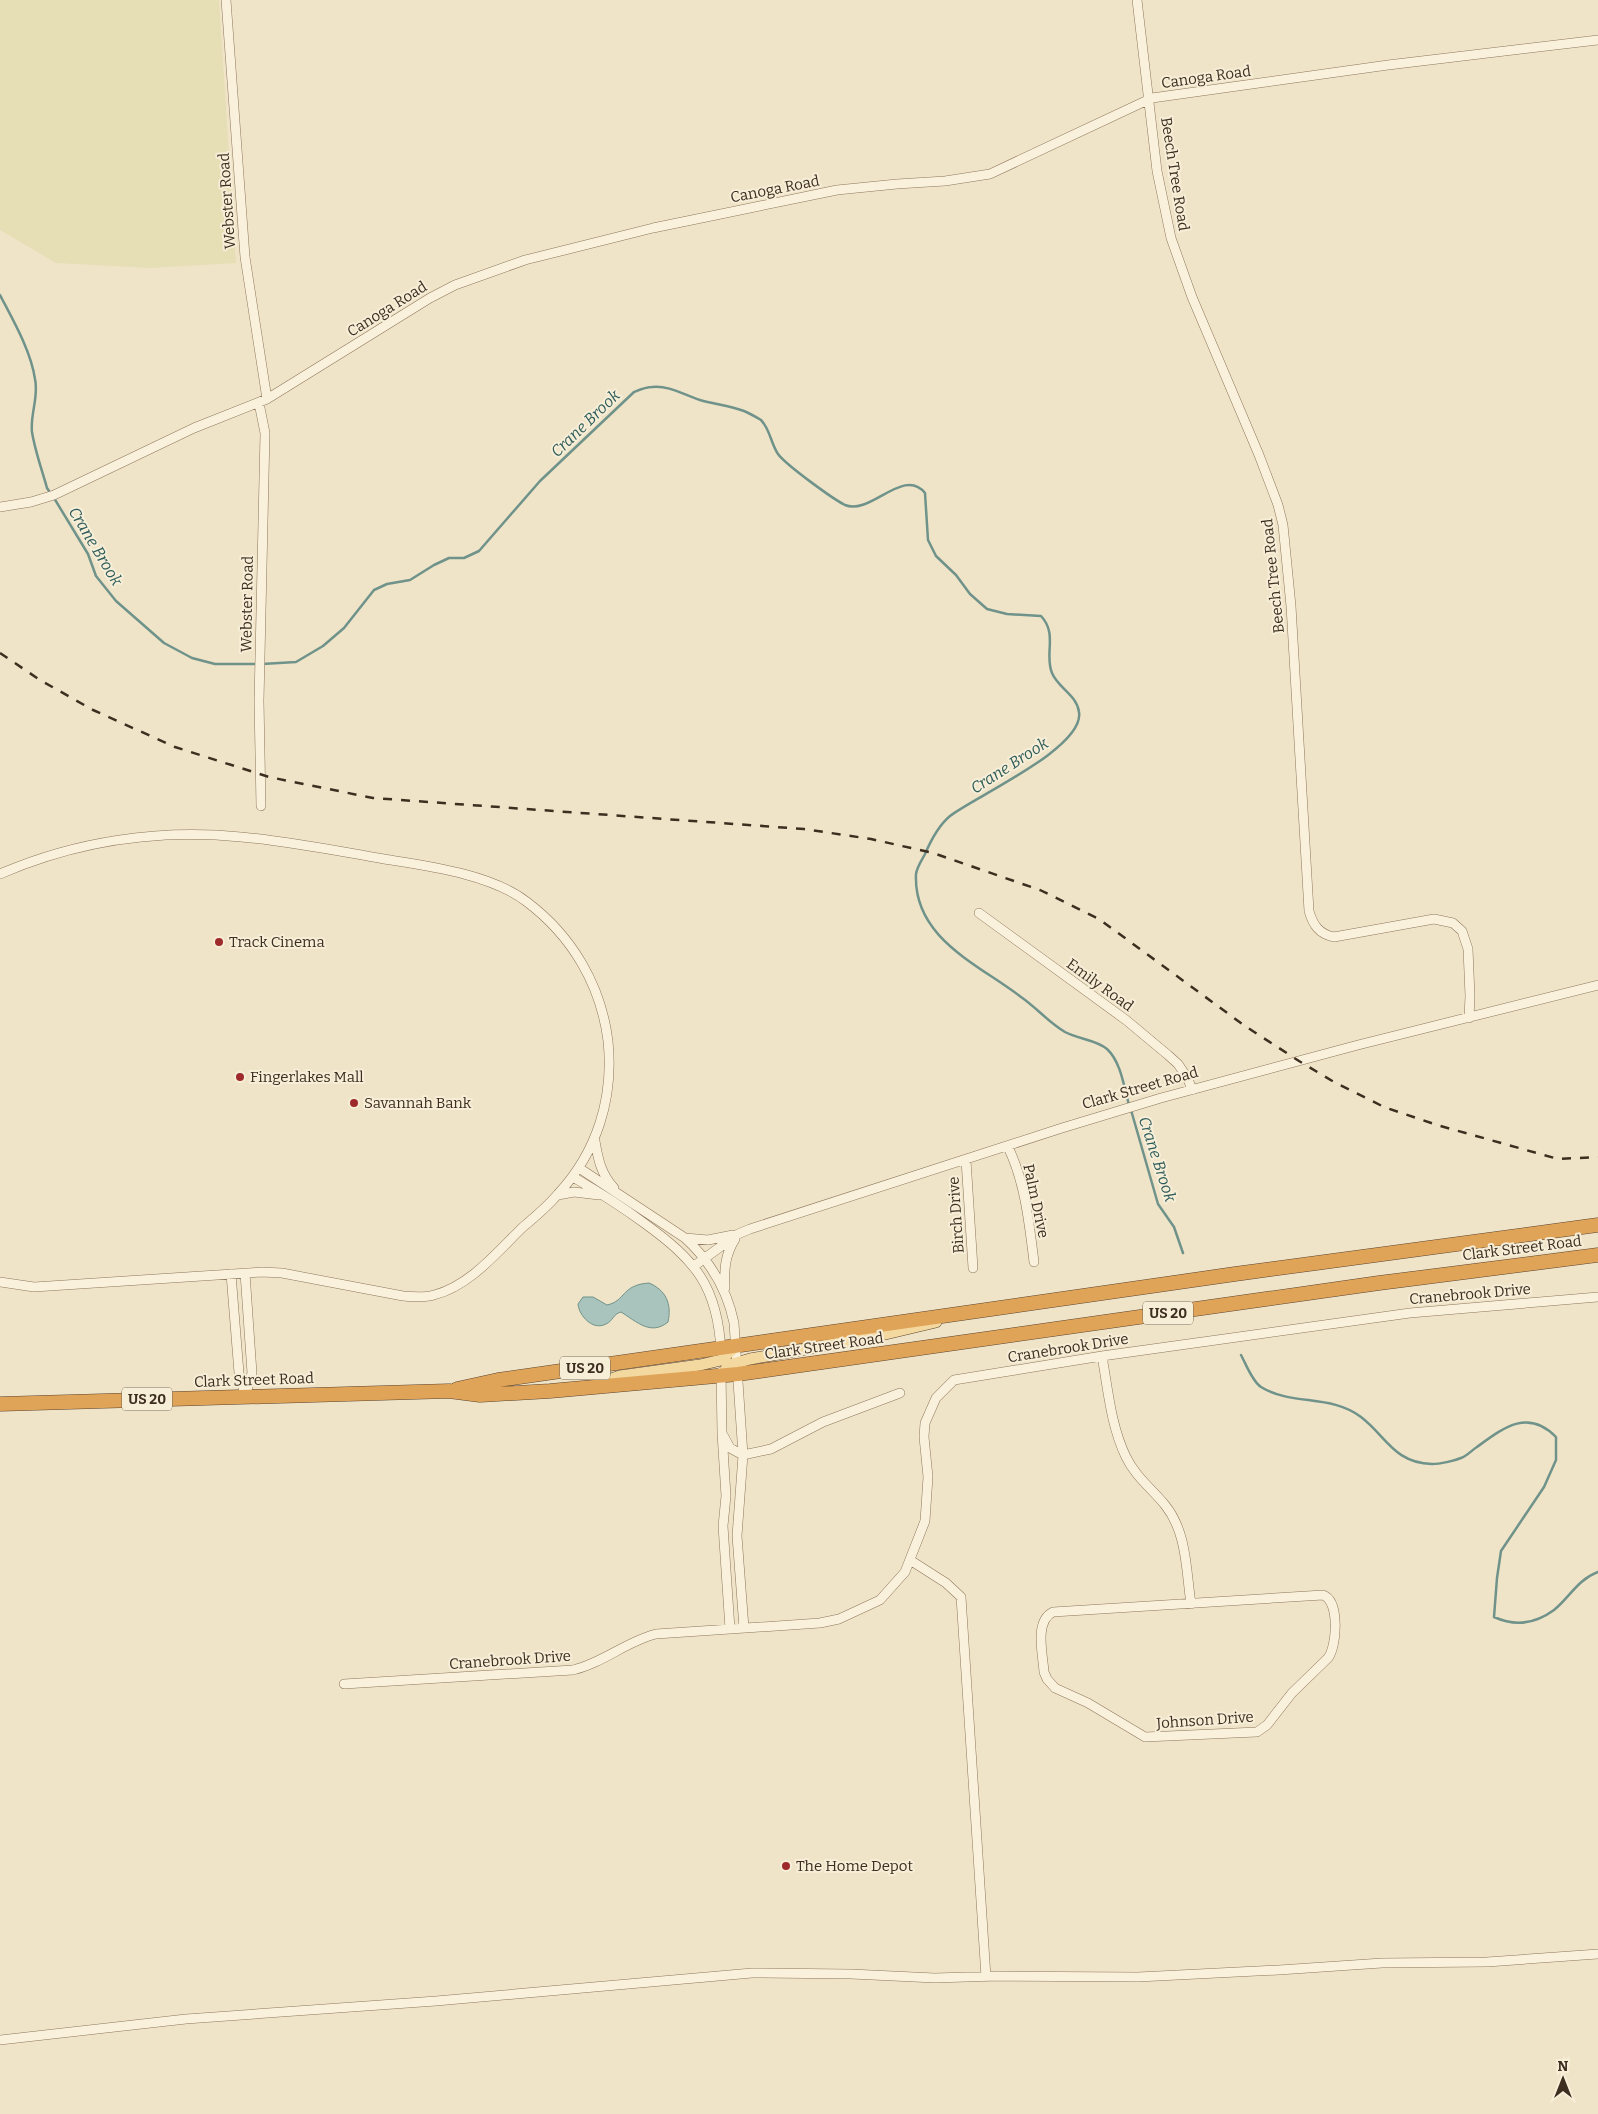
<svg xmlns="http://www.w3.org/2000/svg" width="1598" height="2114" font-family="Bitter,serif">
<style>
.farmland{fill:#e6deb5}
.water{fill:#a9c4bc;stroke:#6f938a}
.lines{fill:none;stroke-linecap:round;stroke-linejoin:round}
.stream{stroke:#6f938a;stroke-width:2.5}
.minor-casing{stroke:#8d765c;stroke-width:10}
.major-casing{stroke:#5b4430;stroke-width:12}
.highway-casing{stroke:#5b4430;stroke-width:15}
.minor{stroke:#faf1dc;stroke-width:9}
.major{stroke:#f3d9a0;stroke-width:11}
.highway{stroke:#e0a458;stroke-width:14}
.rail{stroke:#3d2e20;stroke-width:2.5;stroke-dasharray:9 9;stroke-linecap:butt}
.poi-dot{fill:#9e2a2b;stroke:#f7eed8;stroke-width:2}
.labels{text-anchor:middle;stroke-width:4;stroke-linejoin:round;paint-order:stroke}
.shield{fill:#f7eed8;stroke:#756857;stroke-width:1}
.shield-label{font-size:14px;font-weight:bold;fill:#3d2e20}
.street-label{font-size:15px;fill:#3d2e20;stroke:#f7eed8}
.poi-label{font-size:15px;fill:#3d2e20;stroke:#f7eed8;text-anchor:start}
.water-label{font-size:16px;font-style:italic;fill:#2f5d5a;stroke:#f7eed8}
</style>
<rect width="100%" height="100%" fill="#f0e4c8"/>
<path class="farmland" d="M0,0H219L236,263L150,268L56,263L0,230Z"/>
<path class="water" d="M649,1283C666,1290 672,1304 668,1322C651,1336 637,1322 621,1312C613,1314 613,1321 606,1324C593,1331 579,1316 578,1304L583,1297H593L607,1305C626,1301 621,1285 649,1283Z"/>
<g class="lines">
<path class="stream" d="M0,295C13,320 31,351 35,379C39,397 30,414 32,432C35,451 42,470 47,488L51,494
M54,498L88,554L96,576L116,601L164,643L192,658L215,664H257
M262,664L296,662L323,646L344,628L374,590L387,584L410,580L434,565L449,558H464L479,551L540,481L634,392C639,390 646,387 652,387C669,385 684,395 700,400C714,404 730,406 744,411C749,413 756,417 761,420C770,429 771,444 778,454C786,465 833,499 845,505C870,516 904,466 925,493L928,540L936,556L956,575L970,594L987,609L1007,614L1041,616C1058,634 1044,654 1052,673C1058,688 1077,695 1079,712C1085,748 974,797 950,816C938,826 931,840 925,854C922,860 917,867 916,874C913,938 978,964 1021,997C1037,1008 1048,1022 1065,1032C1078,1039 1097,1040 1107,1049C1121,1062 1124,1087 1129,1105
M1131,1110L1158,1204L1174,1227L1183,1253
M1241,1355C1246,1364 1252,1381 1261,1387C1292,1406 1331,1394 1361,1417C1386,1436 1394,1463 1432,1464C1440,1464 1454,1461 1461,1458C1467,1456 1472,1450 1477,1447C1503,1428 1528,1408 1556,1437V1460L1544,1487L1501,1551L1497,1578L1494,1617C1514,1626 1535,1624 1554,1610C1570,1597 1577,1580 1598,1572"/>
<g class="minor-casing">
<path id="minor" d="M226,0L245,257L267,399
M1137,0L1157,171L1171,238L1192,297L1259,455L1278,505L1283,525L1291,606L1309,911C1313,925 1319,934 1334,937L1434,919L1453,923L1462,931L1468,949L1470,996L1469,1018
M259,403L265,433L259,701L261,806
M0,507L31,502L54,495L194,428L267,399L430,298L455,285L525,260L653,228L837,190L897,184L945,181L990,174L1152,98L1388,65L1598,40
M0,874C76,841 159,829 241,837C289,841 337,851 384,859C428,866 491,874 527,902C572,936 601,985 608,1041C614,1098 597,1152 558,1194C548,1206 535,1217 523,1227C498,1251 470,1286 434,1295C424,1298 413,1297 403,1296L282,1273L262,1272L34,1287L0,1282
M979,913L1126,1020L1168,1055L1178,1064L1188,1079L1192,1090
M595,1141C598,1159 601,1174 614,1188
M1008,1147C1025,1182 1029,1222 1034,1262
M966,1160L973,1268
M579,1168L685,1238C710,1261 727,1289 734,1323L743,1455L737,1536L744,1628
M573,1177C597,1191 621,1206 644,1223C695,1260 718,1286 721,1352
M558,1195L574,1192L599,1195
M685,1238L708,1240L733,1235
M694,1266L738,1234L750,1229L1062,1128L1161,1098L1358,1045L1598,985
M231,1274L239,1373L245,1395
M725,1288C724,1269 725,1255 735,1239
M1102,1356C1108,1390 1111,1426 1126,1457C1135,1476 1152,1489 1165,1505C1187,1532 1186,1570 1191,1604
M721,1372L722,1433L726,1496L723,1526L730,1629
M245,1397L252,1373L245,1273
M723,1435L730,1448L743,1455
M743,1455L771,1449L823,1422L900,1393
M910,1560L946,1583L961,1597L986,1977
M1323,1595C1340,1601 1337,1646 1328,1658L1292,1693L1267,1725L1257,1732L1145,1737L1088,1703L1055,1688L1047,1679L1044,1672C1043,1655 1034,1621 1053,1612Z
M344,1684L573,1670C603,1663 627,1641 656,1634L820,1623L839,1619L880,1600L905,1572L925,1521L928,1477L924,1437L925,1423L936,1398L954,1380L1102,1356L1410,1313L1598,1297
M0,2040L186,2019L436,2001L752,1973L851,1974L935,1978L997,1976L1138,1977L1279,1970L1382,1963L1487,1962L1598,1954"/>
</g>
<g class="major-casing">
<path id="major" d="M721,1376L729,1365L750,1359L873,1337L936,1322
M600,1383L620,1376L700,1365L721,1360L736,1346"/>
</g>
<g class="highway-casing">
<path id="highway" d="M457,1389L498,1380L1235,1274L1598,1225
M0,1404L449,1391L480,1395L550,1391L738,1374L1379,1283L1598,1255"/>
</g>
<use href="#minor" class="minor"/>
<use href="#major" class="major"/>
<use href="#highway" class="highway"/>
<path class="rail" d="M0,653L40,680L93,710L175,747L269,777L373,798L804,829L871,839L933,853L1040,890L1099,919L1245,1026L1299,1061L1334,1082L1384,1107L1437,1125L1558,1159L1598,1157"/>
</g>
<g class="poi-dot">
<circle cx="219" cy="942" r="5"/>
<circle cx="240" cy="1077" r="5"/>
<circle cx="354" cy="1103" r="5"/>
<circle cx="786" cy="1866" r="5"/>
</g>
<g class="labels">
<g class="shield">
<rect x="1143" y="1301.5" width="50" height="23" rx="4"/>
<rect x="560" y="1356.5" width="50" height="23" rx="4"/>
<rect x="122" y="1387.5" width="50" height="23" rx="4"/>
</g>
<g class="shield-label">
<text x="1168" y="1318">US 20</text>
<text x="585" y="1373">US 20</text>
<text x="147" y="1404">US 20</text>
</g>
<g class="street-label">
<text transform="translate(1206 77) rotate(-8)" y="5">Canoga Road</text>
<text transform="translate(1175 174) rotate(81)" y="5">Beech Tree Road</text>
<text transform="translate(775 189) rotate(-11)" y="5">Canoga Road</text>
<text transform="translate(227 201) rotate(-94)" y="5">Webster Road</text>
<text transform="translate(387 309) rotate(-32)" y="5">Canoga Road</text>
<text transform="translate(1273 576) rotate(-96)" y="5">Beech Tree Road</text>
<text transform="translate(247 604) rotate(-89)" y="5">Webster Road</text>
<text transform="translate(1100 985) rotate(36)" y="5">Emily Road</text>
<text transform="translate(1140 1088) rotate(-16)" y="5">Clark Street Road</text>
<text transform="translate(1036 1201) rotate(78)" y="5">Palm Drive</text>
<text transform="translate(956 1215) rotate(-94)" y="5">Birch Drive</text>
<text transform="translate(1522 1248) rotate(-7)" y="5">Clark Street Road</text>
<text transform="translate(1470 1294) rotate(-5)" y="5">Cranebrook Drive</text>
<text transform="translate(824 1346) rotate(-8)" y="5">Clark Street Road</text>
<text transform="translate(1068 1348) rotate(-9)" y="5">Cranebrook Drive</text>
<text transform="translate(254 1380) rotate(-2)" y="5">Clark Street Road</text>
<text transform="translate(510 1660) rotate(-4)" y="5">Cranebrook Drive</text>
<text transform="translate(1205 1720) rotate(-4)" y="5">Johnson Drive</text>
</g>
<g class="poi-label">
<text x="229" y="947">Track Cinema</text>
<text x="250" y="1082">Fingerlakes Mall</text>
<text x="364" y="1108">Savannah Bank</text>
<text x="796" y="1871">The Home Depot</text>
</g>
<g class="water-label">
<text transform="translate(585 423) rotate(-44)" y="6">Crane Brook</text>
<text transform="translate(96 546) rotate(59)" y="6">Crane Brook</text>
<text transform="translate(1009 765) rotate(-33)" y="6">Crane Brook</text>
<text transform="translate(1158 1159) rotate(72)" y="6">Crane Brook</text>
</g>
</g>
<g transform="translate(1563 2079)" stroke="#f7eed8" stroke-width="4" paint-order="stroke">
<path d="M0-4L9 19L0 12L-9 19Z" fill="#3d2e20"/>
<text y="-8" font-size="14" font-weight="bold" text-anchor="middle" fill="#3d2e20">N</text>
</g>
</svg>
